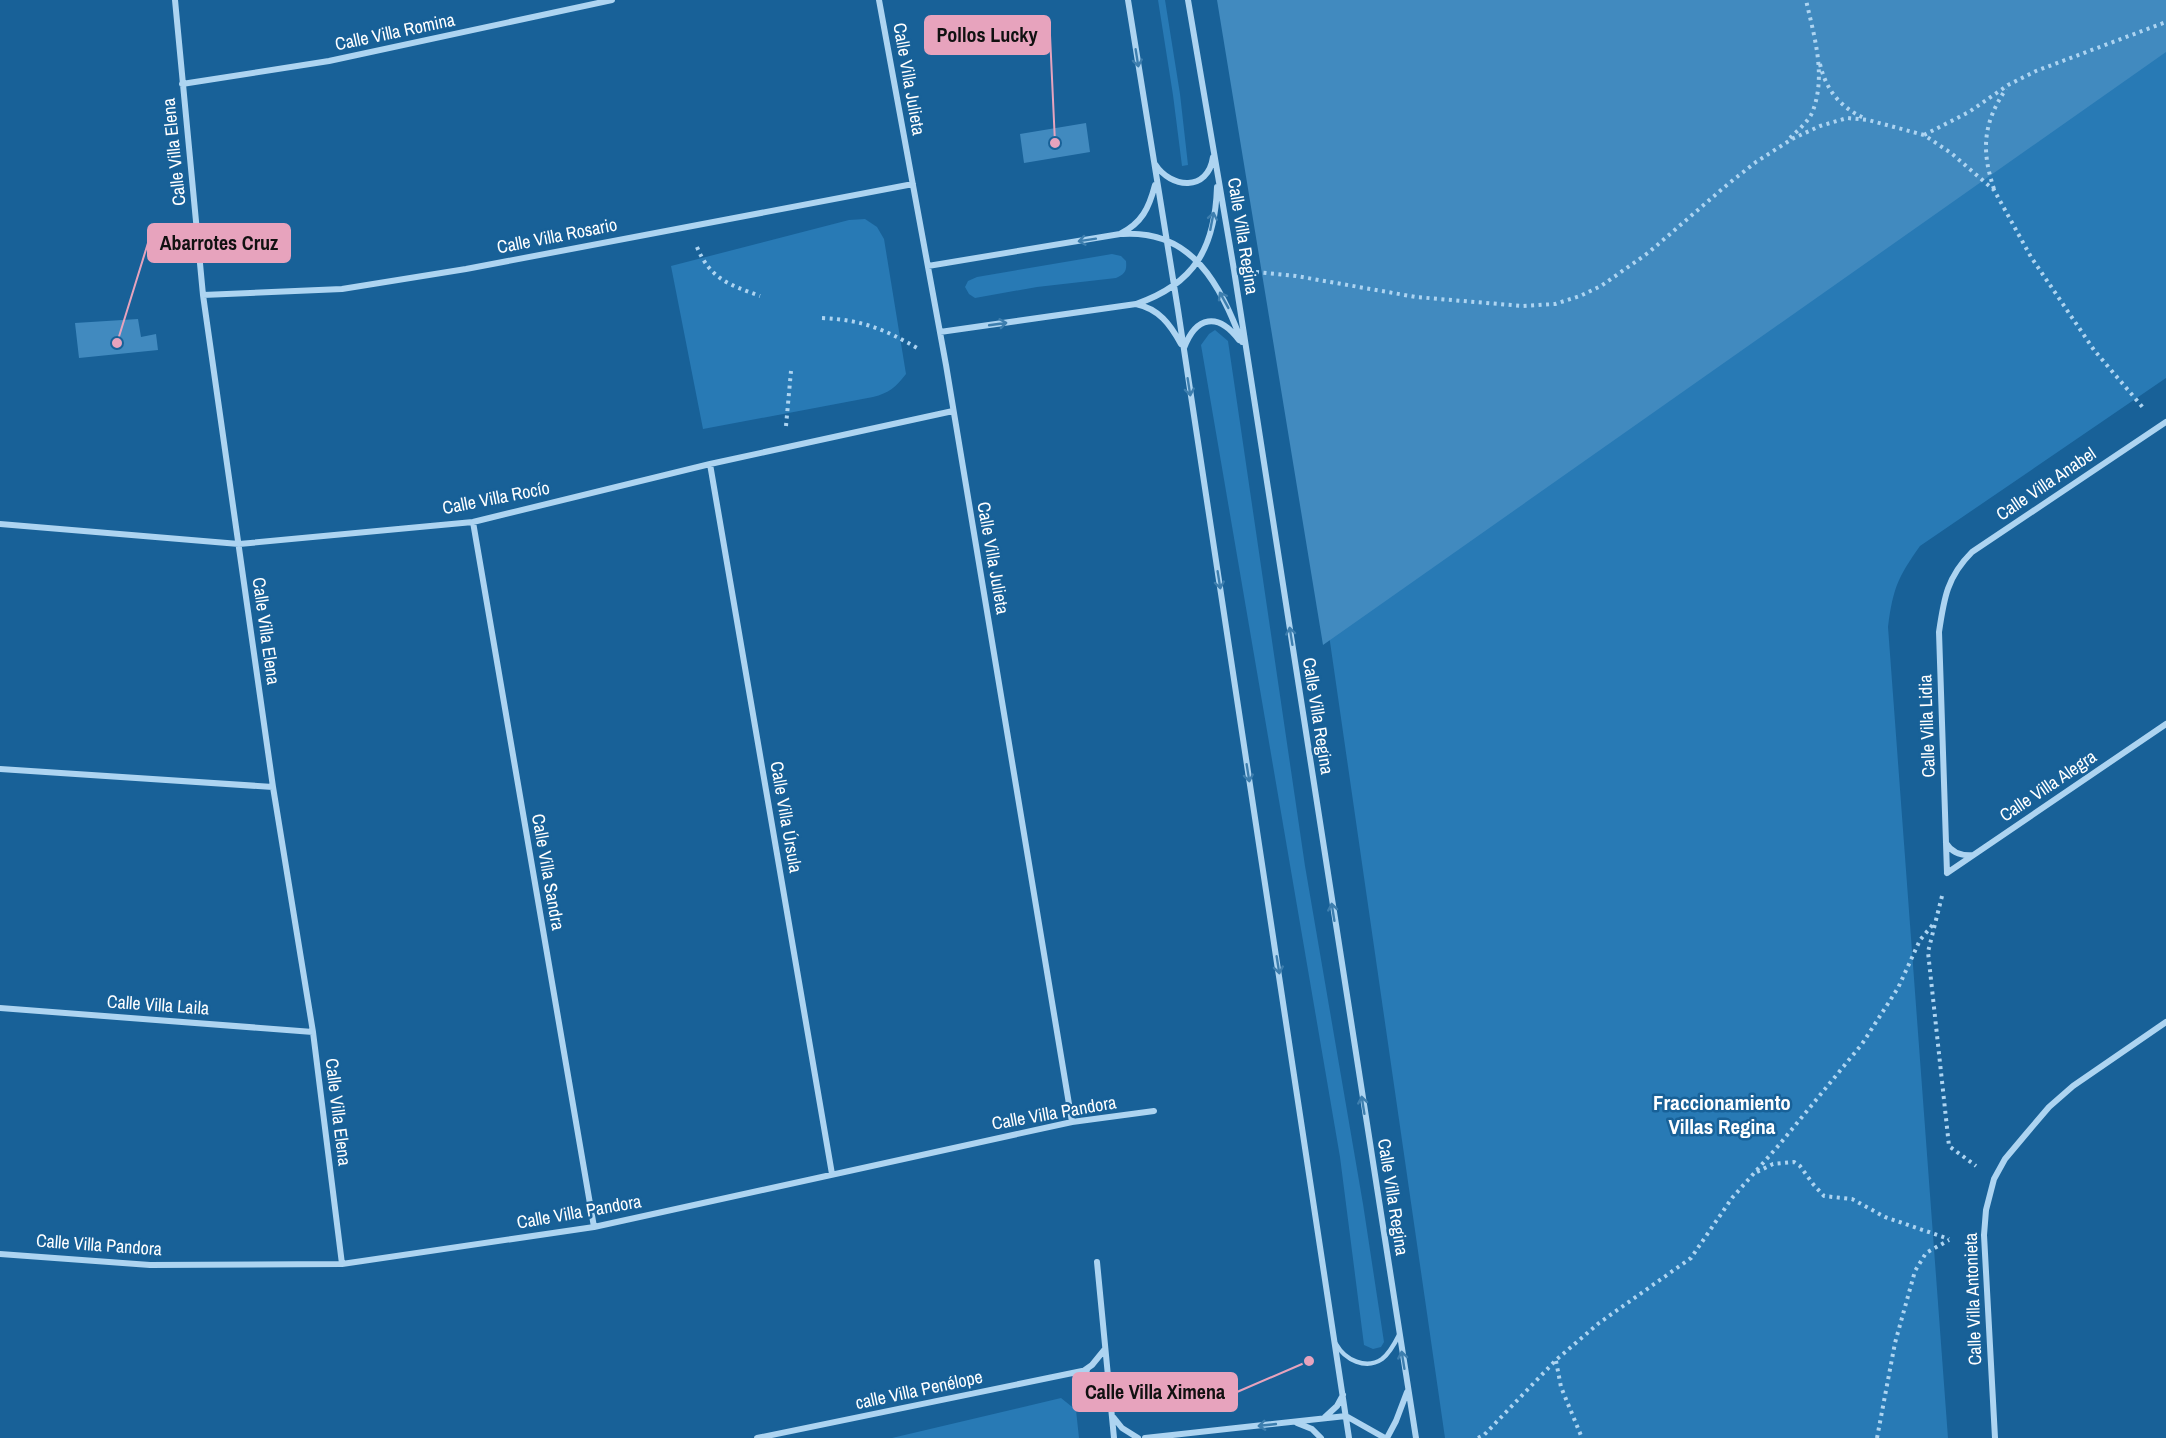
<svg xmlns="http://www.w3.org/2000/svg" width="2166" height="1438" font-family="'Archivo Narrow',sans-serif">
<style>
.green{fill:#287ab5}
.building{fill:#418abf}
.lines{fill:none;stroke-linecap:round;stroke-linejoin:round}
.path{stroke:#add4f1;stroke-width:4;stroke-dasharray:3 4.5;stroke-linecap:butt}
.lane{stroke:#add4f1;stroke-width:4.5}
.street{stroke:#add4f1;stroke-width:6}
.oneway{stroke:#3d7eae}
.labels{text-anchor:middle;stroke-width:5;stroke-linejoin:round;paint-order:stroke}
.street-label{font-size:18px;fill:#fff;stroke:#186198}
.quarter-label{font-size:21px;font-weight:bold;fill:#fff;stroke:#186198}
.leader{fill:none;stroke:#e7a3bd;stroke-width:2}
.callout-dot{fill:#e7a3bd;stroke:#186198;stroke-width:2}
.callout{fill:#e7a3bd;stroke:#e7a3bd;stroke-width:2}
.callout-label{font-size:20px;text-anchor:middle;font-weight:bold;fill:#111}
</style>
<rect width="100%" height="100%" fill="#186198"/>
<path class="green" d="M1158,0H1165L1180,94L1188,165L1182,166L1173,95Z
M2166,0V378L1920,546C1898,577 1893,588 1888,627L1948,1438H1445L1327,621Z
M865,219L877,227L884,239L906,374C896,387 889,393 873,397L703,429L671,266L849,220Z
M1112,254L1121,256L1126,261C1127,271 1125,274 1116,278L1037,287L975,298L969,294L965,287L968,281L977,277Z
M1215,330L1228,341L1305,866L1363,1204L1384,1342L1381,1347L1373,1349L1364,1345L1340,1157L1201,345L1209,334Z
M1061,1398L1076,1410L1079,1438H892Z"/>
<path class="building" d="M1217,0H2166V52L1323,645Z
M1086,123L1090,152L1024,163L1020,134Z
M138,319L141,337L156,334L158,350L79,358L75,323Z"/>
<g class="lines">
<path class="path" d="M1820,64C1826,90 1840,107 1864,118
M1924,135L1969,112L2008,85L2036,71L2166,22
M1790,138C1797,131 1808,122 1812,113C1827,76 1814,36 1806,0
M1994,189C1981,150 1983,123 2006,89
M697,247C710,279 730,285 760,296
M1256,272L1296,276L1416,297L1523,306L1555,304L1580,296L1601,286L1648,253L1728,184L1756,162L1792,139L1820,126L1847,118L1868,120L1924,135L1951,153L1994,190L2031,257L2094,350L2145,410
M822,318C863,320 884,329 919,349
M786,426L791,371
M1942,896L1928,952L1949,1146L1976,1166
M1757,1172L1773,1164L1794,1162L1800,1166L1813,1184L1824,1196L1852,1199L1885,1217L1949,1239
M1556,1361L1561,1387L1582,1438
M1478,1438L1484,1435L1556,1360L1599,1323L1691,1258L1732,1198L1779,1145L1862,1044L1898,988L1920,940L1935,922
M1877,1438L1895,1343L1915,1271L1926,1253L1949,1240"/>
<path class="lane" d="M1336,1344C1345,1360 1366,1370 1382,1359C1390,1353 1395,1343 1399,1335"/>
<path class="street" d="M175,0L203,295L273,787L313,1032L342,1264
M879,0L946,365L1072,1122
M1128,0L1178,310L1349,1438
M1188,0L1234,270L1416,1438
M182,84L329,61L612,0
M1155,164C1171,189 1208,192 1213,157
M1123,234C1193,230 1220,285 1242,342
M928,266L1120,234C1142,223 1149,208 1155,185
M203,295L342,289L466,269L913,184
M1136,304C1195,284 1215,247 1217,187
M940,332L1136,304C1159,309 1170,324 1181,344
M1184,348C1196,316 1218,312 1239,340
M710,464L832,1174
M473,522L594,1227
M0,524L239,544L473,522L710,464L953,411
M0,769L273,787
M1946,843C1952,853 1961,856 1973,855
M1947,873L1939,632C1944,598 1947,577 1972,552L2166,422
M1947,873L2166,724
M0,1008L313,1032
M0,1254L150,1265L342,1264L594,1227L1072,1122L1154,1111
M1097,1262L1114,1438
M1105,1349L1092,1365L1082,1372L1101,1386L1110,1397
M1325,1417L1337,1406L1343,1395
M1114,1418L1122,1428L1138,1438
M1297,1423L1312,1429L1321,1438
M757,1438L1087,1370
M1145,1438L1346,1416L1385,1438
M1387,1438L1396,1421L1407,1392
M1995,1438L1984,1235L1986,1210L1994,1179L2005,1159L2026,1134L2049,1107L2073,1086L2166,1022"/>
</g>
<defs><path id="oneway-shaft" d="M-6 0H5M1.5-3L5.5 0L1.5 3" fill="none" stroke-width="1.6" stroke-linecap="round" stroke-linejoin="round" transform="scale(1.5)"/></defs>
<g class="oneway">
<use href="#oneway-shaft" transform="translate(1137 58) rotate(81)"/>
<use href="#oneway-shaft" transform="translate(1212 221) rotate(-79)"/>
<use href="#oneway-shaft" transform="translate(1087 240) rotate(171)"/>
<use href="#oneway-shaft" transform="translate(1224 300) rotate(-119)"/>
<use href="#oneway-shaft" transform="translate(998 324) rotate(-8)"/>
<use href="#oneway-shaft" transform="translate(1189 387) rotate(81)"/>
<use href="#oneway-shaft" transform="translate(1219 580) rotate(81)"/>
<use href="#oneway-shaft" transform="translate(1291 636) rotate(-99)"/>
<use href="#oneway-shaft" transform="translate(1248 773) rotate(81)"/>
<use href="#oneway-shaft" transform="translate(1333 912) rotate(-99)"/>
<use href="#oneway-shaft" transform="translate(1278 965) rotate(81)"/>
<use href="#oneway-shaft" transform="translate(1363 1105) rotate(-99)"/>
<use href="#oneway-shaft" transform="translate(1403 1360) rotate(-99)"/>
<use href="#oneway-shaft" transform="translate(1267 1425) rotate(174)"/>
</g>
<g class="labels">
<g class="street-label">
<text transform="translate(395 32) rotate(-12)" y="6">Calle Villa Romina</text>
<text transform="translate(909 79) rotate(80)" y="6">Calle Villa Julieta</text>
<text transform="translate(174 152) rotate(-96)" y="6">Calle Villa Elena</text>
<text transform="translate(557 236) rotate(-11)" y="6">Calle Villa Rosario</text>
<text transform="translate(1243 236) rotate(81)" y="6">Calle Villa Regina</text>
<text transform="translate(2046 484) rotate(-34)" y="6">Calle Villa Anabel</text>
<text transform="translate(496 498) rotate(-11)" y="6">Calle Villa Rocío</text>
<text transform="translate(993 558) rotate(80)" y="6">Calle Villa Julieta</text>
<text transform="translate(266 631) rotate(82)" y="6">Calle Villa Elena</text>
<text transform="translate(1318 716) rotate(81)" y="6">Calle Villa Regina</text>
<text transform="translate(1927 726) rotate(-92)" y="6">Calle Villa Lidia</text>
<text transform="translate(2048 786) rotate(-34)" y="6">Calle Villa Alegra</text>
<text transform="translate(786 817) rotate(80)" y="6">Calle Villa Úrsula</text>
<text transform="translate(548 872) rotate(80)" y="6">Calle Villa Sandra</text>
<text transform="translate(158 1005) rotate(4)" y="6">Calle Villa Laila</text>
<text transform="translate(338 1112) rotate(83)" y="6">Calle Villa Elena</text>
<text transform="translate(1054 1113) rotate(-10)" y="6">Calle Villa Pandora</text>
<text transform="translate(1393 1197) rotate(81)" y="6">Calle Villa Regina</text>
<text transform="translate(579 1212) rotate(-10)" y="6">Calle Villa Pandora</text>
<text transform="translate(99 1245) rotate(4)" y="6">Calle Villa Pandora</text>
<text transform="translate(1973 1299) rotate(-92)" y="6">Calle Villa Antonieta</text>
<text transform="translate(919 1390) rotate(-12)" y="6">calle Villa Penélope</text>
</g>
<g class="quarter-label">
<text x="1722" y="1110">Fraccionamiento<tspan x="1722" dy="24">Villas Regina</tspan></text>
</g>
</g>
<path class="leader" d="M1055 143L1050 35M117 343L148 243M1309 1361L1237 1392"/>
<g class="callout-dot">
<circle cx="1055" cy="143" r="6"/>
<circle cx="117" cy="343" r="6"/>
<circle cx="1309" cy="1361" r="6"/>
</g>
<g class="callout">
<rect x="925" y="16" width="125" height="38" rx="6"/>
<rect x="148" y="224" width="142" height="38" rx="6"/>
<rect x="1073" y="1373" width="164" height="38" rx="6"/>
</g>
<g class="callout-label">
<text x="987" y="42">Pollos Lucky</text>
<text x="219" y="250">Abarrotes Cruz</text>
<text x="1155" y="1399">Calle Villa Ximena</text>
</g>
</svg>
